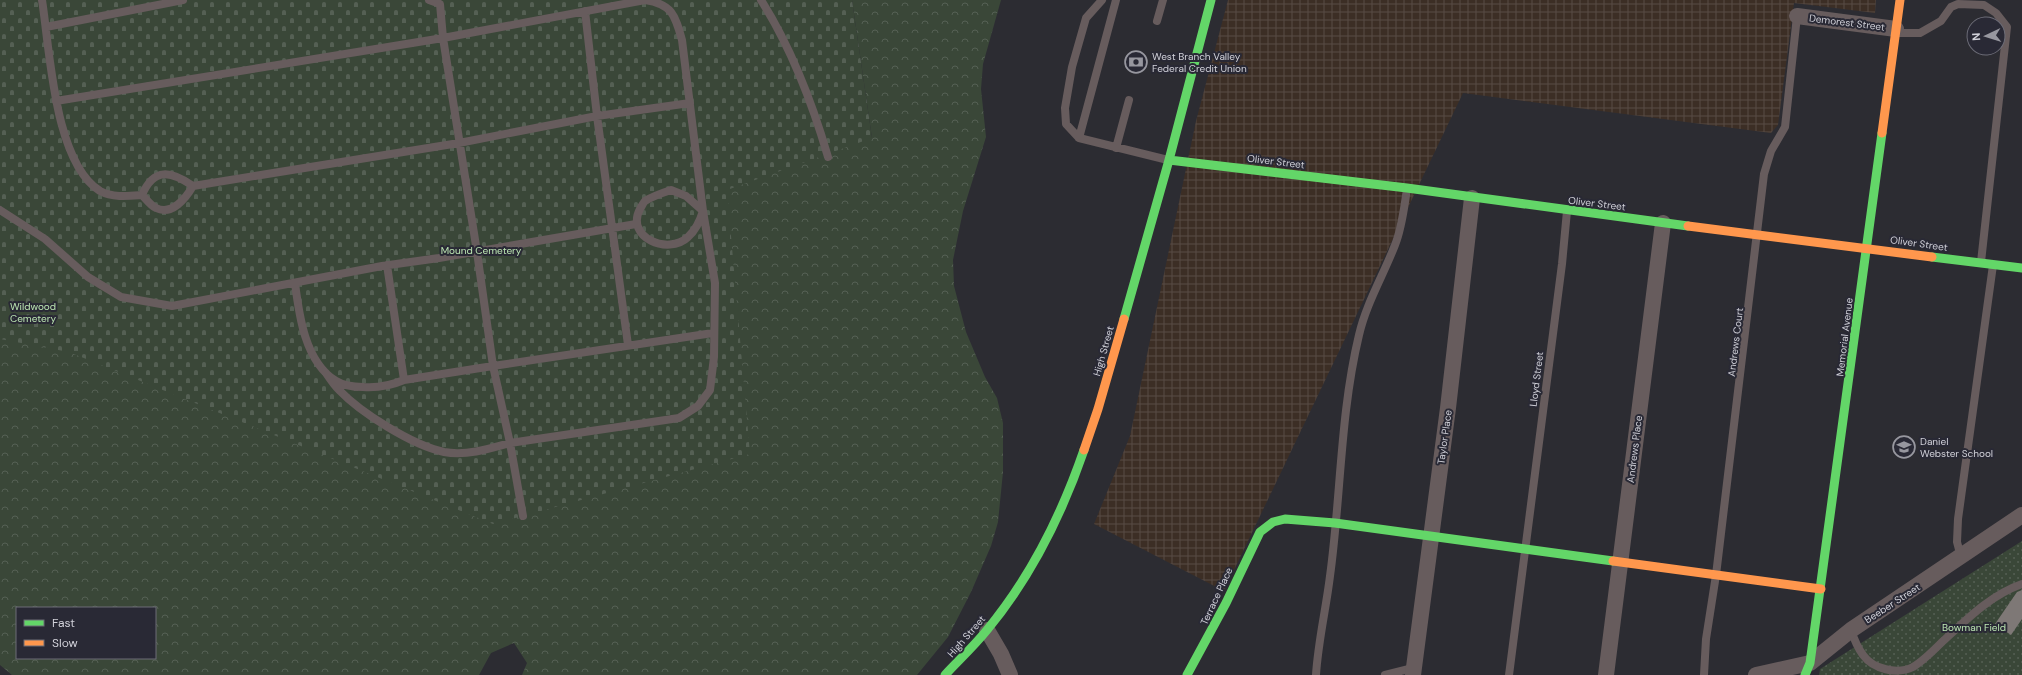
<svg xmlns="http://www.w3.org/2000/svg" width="2022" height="675" font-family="'DM Sans',sans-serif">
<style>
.industrial{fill:url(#industrial-grid)}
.grass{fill:url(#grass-dots)}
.forest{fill:url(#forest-crowns);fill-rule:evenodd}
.cemetery{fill:url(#cemetery-stones)}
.building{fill:#7e7876}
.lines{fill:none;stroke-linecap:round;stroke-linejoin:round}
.lane{stroke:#675c5d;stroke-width:8}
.street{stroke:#675c5d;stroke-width:16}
.fast{stroke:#63d668;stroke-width:9}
.slow{stroke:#ff974d;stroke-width:9}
.labels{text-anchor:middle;stroke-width:4;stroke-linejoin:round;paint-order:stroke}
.street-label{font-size:10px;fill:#d1d1d9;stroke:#292935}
.poi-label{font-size:10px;fill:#d1d1d9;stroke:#292935;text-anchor:start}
.park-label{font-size:10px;fill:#bde7b3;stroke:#292935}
</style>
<defs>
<pattern id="industrial-grid" width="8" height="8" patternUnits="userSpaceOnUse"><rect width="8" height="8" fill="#3c2e25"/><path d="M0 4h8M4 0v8" fill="none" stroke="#574b44"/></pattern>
<pattern id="grass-dots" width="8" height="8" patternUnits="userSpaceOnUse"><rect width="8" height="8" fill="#3a4738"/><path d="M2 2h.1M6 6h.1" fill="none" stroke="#556054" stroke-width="1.8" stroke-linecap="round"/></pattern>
<pattern id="forest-crowns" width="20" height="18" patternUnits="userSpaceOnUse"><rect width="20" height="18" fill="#3a4738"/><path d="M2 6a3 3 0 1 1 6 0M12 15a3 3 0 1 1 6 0" fill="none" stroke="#556054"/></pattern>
<pattern id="cemetery-stones" width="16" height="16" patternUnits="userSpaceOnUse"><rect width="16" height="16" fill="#3a4738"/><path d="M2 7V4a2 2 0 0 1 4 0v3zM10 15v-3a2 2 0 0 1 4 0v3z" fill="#556054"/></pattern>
</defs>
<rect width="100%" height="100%" fill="#2c2c32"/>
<path class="industrial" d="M1228,0H1876L1875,13L1794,3L1778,125L1771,133L1463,93L1224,591L1094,524L1130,436L1196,121Z"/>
<path class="grass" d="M2022,541V675H1819L1820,669Z"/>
<path class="forest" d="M852,0H1001L983,64L981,89L986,137L963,211L953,260L954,286L966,332L985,377L997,398L1003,423V472L998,522L991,546L971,592L948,637L917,675H522L527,663L514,643L491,653L479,675H12L0,665V145L714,81L872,138ZM17,608H155V658H17Z"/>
<path class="cemetery" d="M0,0H852L872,138L727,190L750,454L493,524L69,352L0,339Z"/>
<path class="building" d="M2022,590V619L2011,635L1995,624L2017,592Z"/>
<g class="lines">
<path class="lane" d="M42,0C50,50 54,162 100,191C113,198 129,196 142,195C154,167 171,171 193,186L459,143L597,116L690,103
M761,0C792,49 812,102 828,157
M1102,0L1086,18L1072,67L1065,108L1066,124L1079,138L1168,160
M585,11L597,116L628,345
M1157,21L1163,0
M46,27L183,0
M1896,33H1920L1941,21L1951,7L1958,4L1984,5L1996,13L2007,27L1981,262
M56,101L443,38L440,4L429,0
M1079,138L1116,0
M1116,148L1129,100
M671,190L686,196L703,211C700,221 696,230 688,237C668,256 625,237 640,209C642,206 643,203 645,201C653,196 662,193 671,190Z
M142,195C146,199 151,206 156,208C172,216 186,198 193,186
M0,210L45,239L88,277L121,297L172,306L382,266L439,258L636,224
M387,265L404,380L493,366L477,252L443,38L645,0C672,4 675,15 682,40L703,211L715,283L714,357L710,390L698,406L679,418L510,443L493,366L713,333
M295,283C299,315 305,362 336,381C344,386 354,387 363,387C378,388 390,386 404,380
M326,373C330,379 334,385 339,390C361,413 412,445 444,452C466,456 489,449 510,443L523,516
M1961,557L1957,542L1958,519L1993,265
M1851,630C1854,639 1857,647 1863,655C1873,669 1897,675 1913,667C1923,661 1932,652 1941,643C1965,621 1990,595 2022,584
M1316,675C1318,642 1326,609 1330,576C1341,496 1340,414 1359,335C1366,304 1383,276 1395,245C1402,228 1404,208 1407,189
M1385,675L1413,668
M1509,675L1562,264L1567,211
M1704,675L1706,639L1716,575L1764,174L1771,151L1785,127L1797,16"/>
<path class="street" d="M1797,16L1896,29
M987,630L1001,654L1010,675
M1413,675L1448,408L1472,198
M1606,675L1663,223
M1756,675L1810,663L1851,630L2022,515"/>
<path class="fast" d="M1169,160L1407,188L1688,226
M1932,257L2022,268
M1124,319L1169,160L1211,0
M945,675C959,660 974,646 987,630C1030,578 1062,514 1084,450
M1187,675L1226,603L1260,532L1273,522L1285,519L1335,523L1613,561
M1805,675L1810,663L1882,133"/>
<path class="slow" d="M1882,133L1900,0
M1688,226L1932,257
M1084,450L1098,409L1124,319
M1613,561L1821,589"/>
</g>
<defs>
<g id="bank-ring" transform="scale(1.15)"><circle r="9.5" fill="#292935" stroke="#97979f" stroke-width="1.5"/><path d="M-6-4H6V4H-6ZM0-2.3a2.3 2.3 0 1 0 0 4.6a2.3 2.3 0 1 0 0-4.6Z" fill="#97979f"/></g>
<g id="school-ring" transform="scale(1.15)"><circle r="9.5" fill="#292935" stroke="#97979f" stroke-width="1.5"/><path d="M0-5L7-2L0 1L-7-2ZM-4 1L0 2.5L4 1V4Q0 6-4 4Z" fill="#97979f"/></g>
</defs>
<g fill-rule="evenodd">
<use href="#bank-ring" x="1136" y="62"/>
<use href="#school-ring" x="1904" y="447"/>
</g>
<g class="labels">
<g class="street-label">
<text transform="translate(1847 22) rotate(7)" y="4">Demorest Street</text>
<text transform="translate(1276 161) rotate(7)" y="4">Oliver Street</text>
<text transform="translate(1597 203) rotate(7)" y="4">Oliver Street</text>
<text transform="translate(1919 243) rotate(8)" y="4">Oliver Street</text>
<text transform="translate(1844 337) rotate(-83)" y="4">Memorial Avenue</text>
<text transform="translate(1735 342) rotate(-83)" y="4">Andrews Court</text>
<text transform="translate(1103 351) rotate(-74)" y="4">High Street</text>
<text transform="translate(1536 379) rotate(-83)" y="4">Lloyd Street</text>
<text transform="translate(1444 437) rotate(-82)" y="4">Taylor Place</text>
<text transform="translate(1634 449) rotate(-83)" y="4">Andrews Place</text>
<text transform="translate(1216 596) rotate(-65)" y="4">Terrace Place</text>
<text transform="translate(1892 603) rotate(-33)" y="4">Beeber Street</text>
<text transform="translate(966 636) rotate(-49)" y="4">High Street</text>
</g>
<g class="poi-label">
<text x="1152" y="60">West Branch Valley<tspan x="1152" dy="12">Federal Credit Union</tspan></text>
<text x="1920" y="445">Daniel<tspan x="1920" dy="12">Webster School</tspan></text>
</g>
<g class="park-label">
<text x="481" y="254">Mound Cemetery</text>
<text x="33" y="310">Wildwood<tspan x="33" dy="12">Cemetery</tspan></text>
<text x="1974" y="631">Bowman Field</text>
</g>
</g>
<rect x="16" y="607" width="140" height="52" fill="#292935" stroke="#6c6c77"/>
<rect x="24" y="620" width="20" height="6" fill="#63d668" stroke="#6c6c77"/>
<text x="52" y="627" font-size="12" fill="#d1d1d9">Fast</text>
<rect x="24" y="640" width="20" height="6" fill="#ff974d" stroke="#6c6c77"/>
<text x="52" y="647" font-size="12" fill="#d1d1d9">Slow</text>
<g transform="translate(1986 36) rotate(266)"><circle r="19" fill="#292935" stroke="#6c6c77"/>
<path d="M0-3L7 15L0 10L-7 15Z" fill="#97979f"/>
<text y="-6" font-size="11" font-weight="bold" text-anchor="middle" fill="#d1d1d9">N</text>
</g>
</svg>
